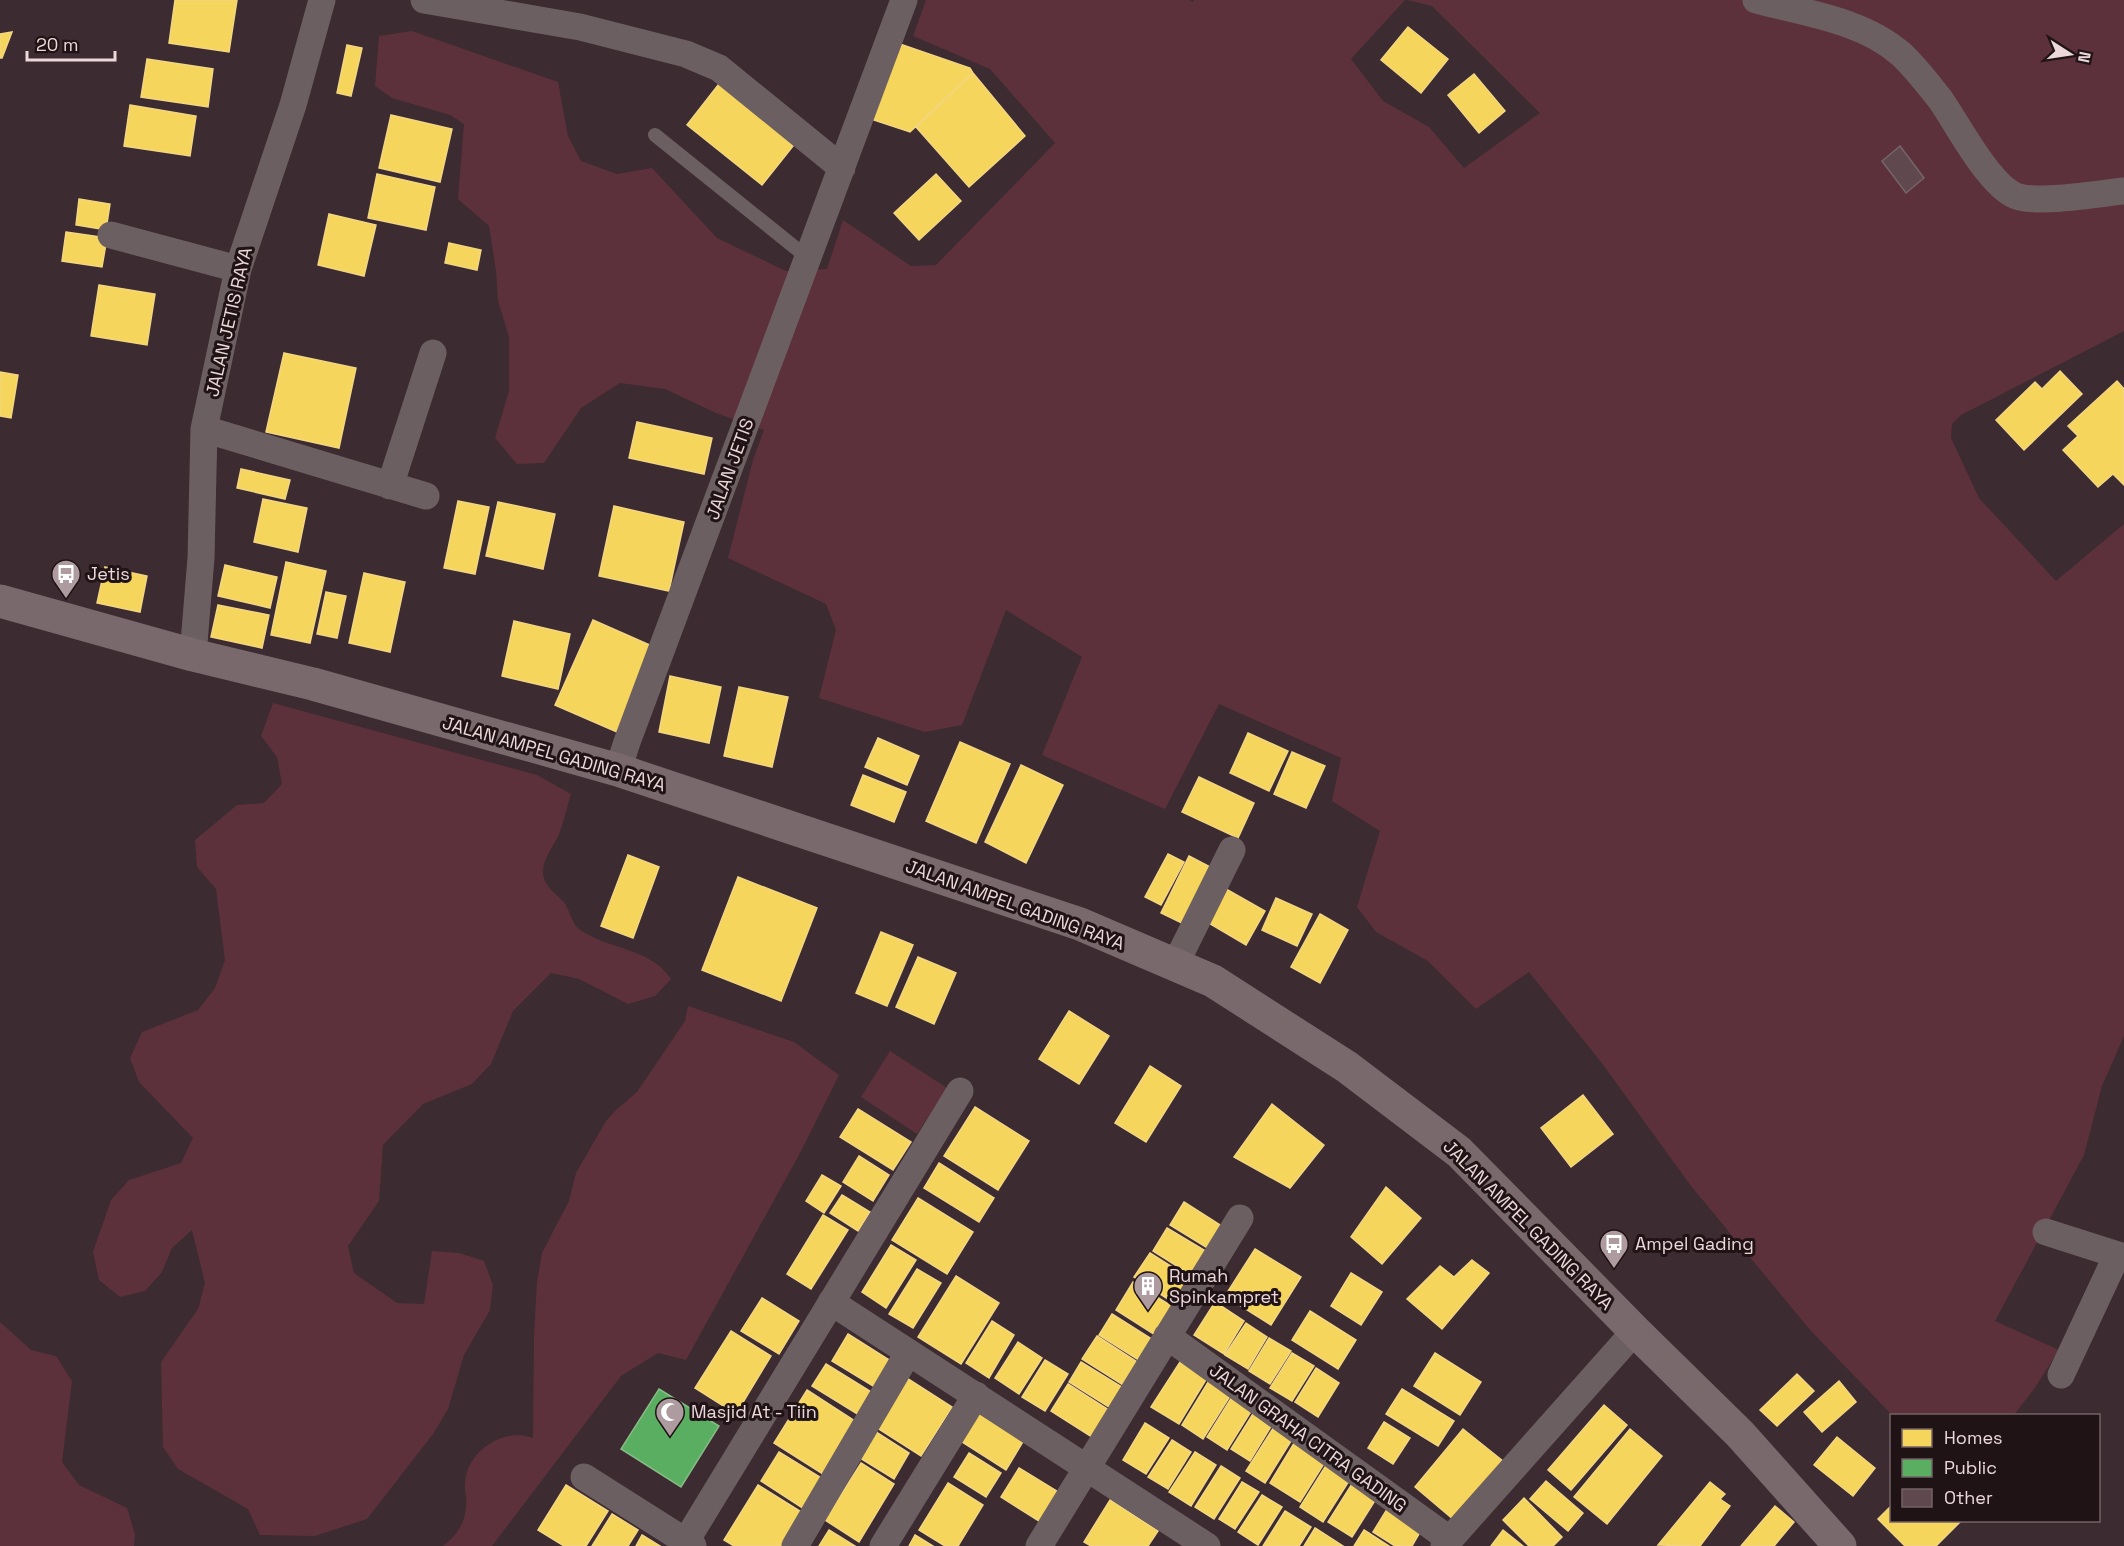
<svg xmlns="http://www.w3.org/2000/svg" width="2124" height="1546" font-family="'Space Grotesk',sans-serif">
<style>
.green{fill:#5c313c}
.homes{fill:#f6d55c;stroke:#f3d682;stroke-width:1.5}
.public{fill:#5aae61;stroke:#86bb86;stroke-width:1.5}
.building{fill:#5f484e;stroke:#746569;stroke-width:1.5}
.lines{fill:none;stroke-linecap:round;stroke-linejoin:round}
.service{stroke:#6c5f61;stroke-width:14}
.minor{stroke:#6c5f61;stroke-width:27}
.secondary{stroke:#79696d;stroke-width:33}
.labels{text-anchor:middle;stroke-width:6;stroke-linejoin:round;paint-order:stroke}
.street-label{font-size:18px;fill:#ecd8db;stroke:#201316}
.poi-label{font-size:18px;fill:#ecd8db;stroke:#201316;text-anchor:start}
</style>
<rect width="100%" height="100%" fill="#3c2b30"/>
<path class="green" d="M926,0H1189L1193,2L1194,0H1405L1351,59L1383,101L1429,127L1464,168L1540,113L1432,6L1407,0H2124V331L1961,415L1952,424L1951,438L1979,498L2056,581L2124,524V1036L2102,1086L2084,1155L1995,1321L2059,1350L2034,1389L2014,1415H1892L1811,1331L1691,1186L1601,1062L1529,972L1476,1009L1428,961L1376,932L1357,907L1380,831L1332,801L1341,758L1219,704L1165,809L1042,755L1082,657L1006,610L962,725L925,732L819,698L836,630L826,604L728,558L753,460L764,430L716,413L665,389L620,383L581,408L544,463L517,464L495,438L509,391V337L498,301L496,271L489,226L458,199L464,124L450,115L392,98L375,86L379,36L412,31L558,82L568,136L581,161L617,174L652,168L717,238L786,271L827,269L843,220L911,266L936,265L1055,143L990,69L913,36Z
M273,703L537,775L571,794C567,807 564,821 559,834C554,846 543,858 543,872C543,885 555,893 563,901C570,909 571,923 579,929C608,950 650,947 671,979L655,996L628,1004L579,979L551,973L513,1011L491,1064L472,1084L423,1104L383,1145L379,1201L348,1246L354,1273L397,1303L424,1304L432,1251L459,1253L484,1261L493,1285L490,1310L464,1355L448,1409L433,1434L367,1519L315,1536L260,1535L248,1509L178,1469L163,1447L161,1362L198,1309L205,1283L192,1230L172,1248L162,1272L145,1291L120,1297L99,1280L93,1252L111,1200L129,1180L181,1163L193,1138L139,1082L130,1058L142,1032L198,1010L215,988L225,960L216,889L197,867L195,840L237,805L264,803L282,784L277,757L261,736Z
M688,1006L794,1042L839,1075L800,1153L686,1360L658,1353L621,1376L492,1546H443C459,1534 468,1518 466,1498C466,1493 464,1488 465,1484C466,1456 493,1435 519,1435C524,1435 529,1437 533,1438L534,1336L537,1282L542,1253L569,1201L576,1173L606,1121L616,1110L637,1092L685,1021Z
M890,1051L947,1088L917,1134L861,1097Z
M0,1322L31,1350L56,1356L72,1381L62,1462L79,1485L127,1508L135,1534L134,1546H0Z"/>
<path class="homes" d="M175,0H237L229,52L169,43Z
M1408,27L1448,59L1421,93L1381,60Z
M12,32L2,58H0V34Z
M897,43L970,68L973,73L910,132L871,119Z
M347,45L362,48L351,96L337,93Z
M147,59L213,69L208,107L141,97Z
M973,73L1025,136L969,187L916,127Z
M1474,74L1505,111L1479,133L1448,95Z
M722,80L793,146L762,185L687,125Z
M130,105L196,116L190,156L124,146Z
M391,115L452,129L440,182L379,168Z
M377,174L435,187L426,230L368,218Z
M936,174L961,201L919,240L894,213Z
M79,199L110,204L106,230L76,225Z
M329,214L376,225L364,276L318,265Z
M66,232L107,238L102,267L62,261Z
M449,243L481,250L477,270L445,263Z
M99,285L155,294L147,345L91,336Z
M284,353L356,368L339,448L266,432Z
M2060,371L2082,394L2024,450L1996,420L2035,382L2042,389Z
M0,372L18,375L11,418L0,416Z
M2117,381L2124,389V485L2113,474L2098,487L2063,450L2078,436L2068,426Z
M637,422L712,438L704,474L629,458Z
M241,469L290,480L285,499L237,488Z
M263,499L307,508L298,552L254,542Z
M458,501L489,507L475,574L444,568Z
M498,502L555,514L543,569L486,556Z
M614,506L684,522L669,591L599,576Z
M286,562L326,571L310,643L271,635Z
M225,565L277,577L270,608L218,596Z
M105,567L147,576L140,612L97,603Z
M364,573L405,582L390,652L349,643Z
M326,592L346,596L337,638L317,634Z
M218,605L269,615L262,648L211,637Z
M593,620L654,647L617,732L555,705Z
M514,621L570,634L558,689L502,676Z
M670,676L721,687L709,743L659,732Z
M739,687L788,697L772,767L724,756Z
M1248,733L1288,751L1269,791L1230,773Z
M878,738L919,756L907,785L865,767Z
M960,742L1010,764L976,843L926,821Z
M1292,752L1325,766L1306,808L1274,794Z
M1021,765L1063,785L1026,863L985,842Z
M863,775L906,792L894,822L851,805Z
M1199,777L1254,803L1238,838L1182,812Z
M1168,854L1184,862L1161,905L1145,897Z
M628,855L659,867L633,938L601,926Z
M1189,856L1218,871L1190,927L1161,913Z
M738,877L817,908L781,1001L702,970Z
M1226,889L1265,911L1246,945L1207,922Z
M1276,898L1312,914L1297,946L1262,930Z
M1320,914L1348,930L1320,983L1291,967Z
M881,932L913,945L887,1006L856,993Z
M918,957L956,973L934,1024L896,1007Z
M1069,1011L1109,1036L1079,1084L1039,1059Z
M1150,1066L1181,1086L1146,1142L1115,1123Z
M1583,1095L1613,1134L1571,1167L1541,1128Z
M1272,1104L1324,1145L1290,1188L1234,1157Z
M975,1107L1029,1141L998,1190L944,1156Z
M858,1109L911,1142L893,1170L840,1137Z
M859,1156L889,1175L873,1201L843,1182Z
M939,1163L994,1198L979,1222L924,1188Z
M822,1175L841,1186L824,1213L806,1201Z
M1386,1187L1421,1218L1382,1264L1351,1237Z
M842,1195L870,1212L858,1231L830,1213Z
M918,1198L973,1232L947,1274L892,1240Z
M1184,1202L1228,1230L1214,1252L1170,1225Z
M823,1215L848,1230L811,1289L787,1274Z
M1167,1228L1214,1256L1199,1280L1153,1251Z
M891,1245L916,1260L886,1308L862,1292Z
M1255,1249L1301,1277L1271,1325L1225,1296Z
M1150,1253L1196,1282L1180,1307L1134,1277Z
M1472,1260L1489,1273L1442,1329L1407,1299L1440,1266L1454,1277Z
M917,1269L941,1283L913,1328L889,1314Z
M1351,1273L1382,1292L1361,1325L1331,1306Z
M956,1276L999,1303L961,1364L918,1337Z
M1133,1282L1181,1312L1163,1340L1116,1310Z
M762,1298L799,1321L779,1354L741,1331Z
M1215,1302L1244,1321L1224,1354L1194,1335Z
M1310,1311L1356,1340L1338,1369L1292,1340Z
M1112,1314L1158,1343L1145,1364L1099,1335Z
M992,1321L1014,1335L989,1378L966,1363Z
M1246,1323L1267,1337L1248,1369L1225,1355Z
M731,1331L771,1356L736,1414L695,1388Z
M848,1334L894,1363L878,1389L832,1361Z
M1097,1336L1145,1367L1131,1390L1082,1359Z
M1269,1338L1291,1351L1270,1384L1249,1371Z
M1018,1342L1042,1358L1019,1394L995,1378Z
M1292,1353L1314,1366L1292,1401L1270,1388Z
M1435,1353L1481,1382L1460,1415L1414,1386Z
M1045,1360L1068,1374L1045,1411L1022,1397Z
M1081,1362L1125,1389L1112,1409L1069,1382Z
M1180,1362L1207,1378L1179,1424L1151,1407Z
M826,1364L873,1393L859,1415L812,1386Z
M1316,1368L1339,1383L1318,1417L1295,1402Z
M1797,1374L1814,1391L1777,1426L1760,1410Z
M902,1375L952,1407L921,1456L871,1424Z
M1210,1379L1232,1393L1203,1439L1182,1425Z
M1839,1381L1856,1402L1822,1432L1804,1412Z
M1068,1384L1112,1412L1095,1439L1051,1411Z
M1402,1389L1454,1421L1438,1446L1386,1414Z
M807,1390L858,1423L826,1476L774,1443Z
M1235,1392L1255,1405L1227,1450L1207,1437Z
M1604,1405L1627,1425L1571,1490L1548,1470Z
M1256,1409L1275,1420L1250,1461L1231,1449Z
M977,1411L1024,1440L1006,1470L959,1440Z
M1277,1422L1296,1433L1265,1483L1246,1471Z
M1384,1422L1410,1438L1393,1464L1368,1448Z
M1145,1423L1169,1438L1146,1474L1123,1460Z
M1463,1429L1503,1461L1454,1520L1415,1487Z
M1630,1429L1662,1456L1607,1524L1574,1497Z
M876,1432L909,1453L894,1479L860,1458Z
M1299,1435L1330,1454L1300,1502L1270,1483Z
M1837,1437L1875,1468L1853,1496L1814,1465Z
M1172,1440L1191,1452L1168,1489L1148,1477Z
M779,1452L823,1479L804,1509L761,1481Z
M1195,1452L1216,1465L1191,1506L1169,1492Z
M969,1453L1001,1473L986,1497L954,1477Z
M1330,1459L1354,1473L1323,1522L1300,1507Z
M861,1463L894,1484L859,1542L825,1520Z
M1221,1466L1240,1478L1214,1519L1195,1507Z
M1019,1468L1060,1493L1042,1523L1001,1497Z
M1357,1476L1381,1491L1352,1537L1328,1522Z
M1546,1481L1583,1513L1568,1531L1530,1499Z
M1242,1482L1259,1492L1235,1529L1219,1519Z
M1710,1482L1725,1494L1720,1499L1730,1506L1700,1546L1658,1545Z
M948,1483L983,1505L958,1546H945L919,1530Z
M566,1485L608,1511L586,1546H564L538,1530Z
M758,1485L803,1513L782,1546H734L724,1540Z
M1262,1495L1282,1507L1258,1545L1238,1532Z
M1524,1498L1562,1537L1553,1546H1529L1503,1520Z
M1110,1500L1158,1531L1148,1546H1091L1084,1542Z
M1892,1505V1520H1962L1936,1546H1905L1878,1519Z
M1389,1506L1423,1527L1412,1546H1395L1373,1532Z
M1775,1506L1794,1522L1774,1546H1741Z
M1285,1511L1311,1527L1299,1546H1263Z
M612,1514L638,1530L628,1546H592Z
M1315,1528L1343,1546H1304Z
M829,1530L855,1546H819Z
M1364,1530L1389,1546H1354Z
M1503,1530L1523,1546H1491Z
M642,1535L660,1546H636Z
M915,1535L933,1546H909Z"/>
<path class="public" d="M659,1389L719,1426L681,1487L621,1449Z"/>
<path class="building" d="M1900,146L1924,178L1906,193L1882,161Z"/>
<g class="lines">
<path class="service" d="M655,135L808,258"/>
<path class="minor" d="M424,0L580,27L686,54L719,68L842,168
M1756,0C1805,13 1862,20 1901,54C1915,67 1928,84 1940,99C1957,123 1991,190 2019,197C2044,203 2097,194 2124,191
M111,235L238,269
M204,429L426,496
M390,486L433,353
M193,655L201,558L204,429L238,269L293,105L322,0
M618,770L627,742L904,0
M1175,965L1232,850
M2046,1232L2124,1257
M831,1302L1207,1546
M1167,1336L1449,1539
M2061,1375L2117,1255
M584,1477L693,1546
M683,1546L960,1091
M795,1546L908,1353
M883,1546L976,1395
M1039,1546L1240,1218
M1444,1546L1635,1331"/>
<path class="secondary" d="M0,601L193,655L313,684L618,770L1080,924L1213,981L1347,1067L1459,1152L1635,1331L1740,1434L1840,1546"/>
</g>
<defs>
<g id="bus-pin" transform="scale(1.5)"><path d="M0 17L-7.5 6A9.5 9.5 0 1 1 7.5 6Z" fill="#ae9b9f" stroke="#201316"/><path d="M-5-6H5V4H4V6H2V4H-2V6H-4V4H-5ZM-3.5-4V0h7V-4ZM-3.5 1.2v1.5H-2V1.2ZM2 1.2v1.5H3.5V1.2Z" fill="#fff"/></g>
<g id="building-pin" transform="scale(1.5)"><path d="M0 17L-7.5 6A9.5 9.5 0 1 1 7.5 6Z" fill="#ae9b9f" stroke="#201316"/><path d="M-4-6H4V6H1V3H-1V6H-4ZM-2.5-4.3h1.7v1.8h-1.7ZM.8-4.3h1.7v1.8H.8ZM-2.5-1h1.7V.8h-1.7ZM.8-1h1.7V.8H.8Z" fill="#fff"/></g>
<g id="mosque-pin" transform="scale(1.5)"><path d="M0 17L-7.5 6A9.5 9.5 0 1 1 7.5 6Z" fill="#ae9b9f" stroke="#201316"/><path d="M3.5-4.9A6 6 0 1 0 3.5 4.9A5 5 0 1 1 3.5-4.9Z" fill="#fff"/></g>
</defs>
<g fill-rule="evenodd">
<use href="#bus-pin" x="66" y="574"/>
<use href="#bus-pin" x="1614" y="1244"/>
<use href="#building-pin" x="1148" y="1286"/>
<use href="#mosque-pin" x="670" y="1412"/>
</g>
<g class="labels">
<g class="street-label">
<text transform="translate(229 322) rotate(-77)" y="6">JALAN JETIS RAYA</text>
<text transform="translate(730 469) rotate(-70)" y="6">JALAN JETIS</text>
<text transform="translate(554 754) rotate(16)" y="6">JALAN AMPEL GADING RAYA</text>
<text transform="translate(1015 905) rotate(20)" y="6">JALAN AMPEL GADING RAYA</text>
<text transform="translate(1528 1225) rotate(45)" y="6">JALAN AMPEL GADING RAYA</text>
<text transform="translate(1308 1438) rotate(36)" y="6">JALAN GRAHA CITRA GADING</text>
</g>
<g class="poi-label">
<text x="87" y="580">Jetis</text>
<text x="1635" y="1250">Ampel Gading</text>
<text x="1169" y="1282">Rumah<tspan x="1169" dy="21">Spinkampret</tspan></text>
<text x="691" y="1418">Masjid At - Tiin</text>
</g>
</g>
<rect x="1890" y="1414" width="210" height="108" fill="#201316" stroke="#726265" stroke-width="1.5"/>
<rect x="1902" y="1429" width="30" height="18" fill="#f6d55c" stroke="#726265" stroke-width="1.5"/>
<text x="1944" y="1444" font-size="18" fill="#ecd8db">Homes</text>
<rect x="1902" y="1459" width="30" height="18" fill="#5aae61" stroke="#726265" stroke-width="1.5"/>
<text x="1944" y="1474" font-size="18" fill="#ecd8db">Public</text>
<rect x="1902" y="1489" width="30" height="18" fill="#5f484e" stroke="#726265" stroke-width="1.5"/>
<text x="1944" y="1504" font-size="18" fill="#ecd8db">Other</text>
<g transform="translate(2070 54) rotate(102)" stroke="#201316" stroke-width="4.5" paint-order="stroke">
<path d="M0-4.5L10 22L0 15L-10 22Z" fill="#ecd8db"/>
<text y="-9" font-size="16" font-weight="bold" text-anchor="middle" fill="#ecd8db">N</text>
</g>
<path d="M27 51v9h88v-9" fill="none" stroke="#ecd8db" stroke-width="3"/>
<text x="36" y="51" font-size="18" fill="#ecd8db" stroke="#201316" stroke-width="4.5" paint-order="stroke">20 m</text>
</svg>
